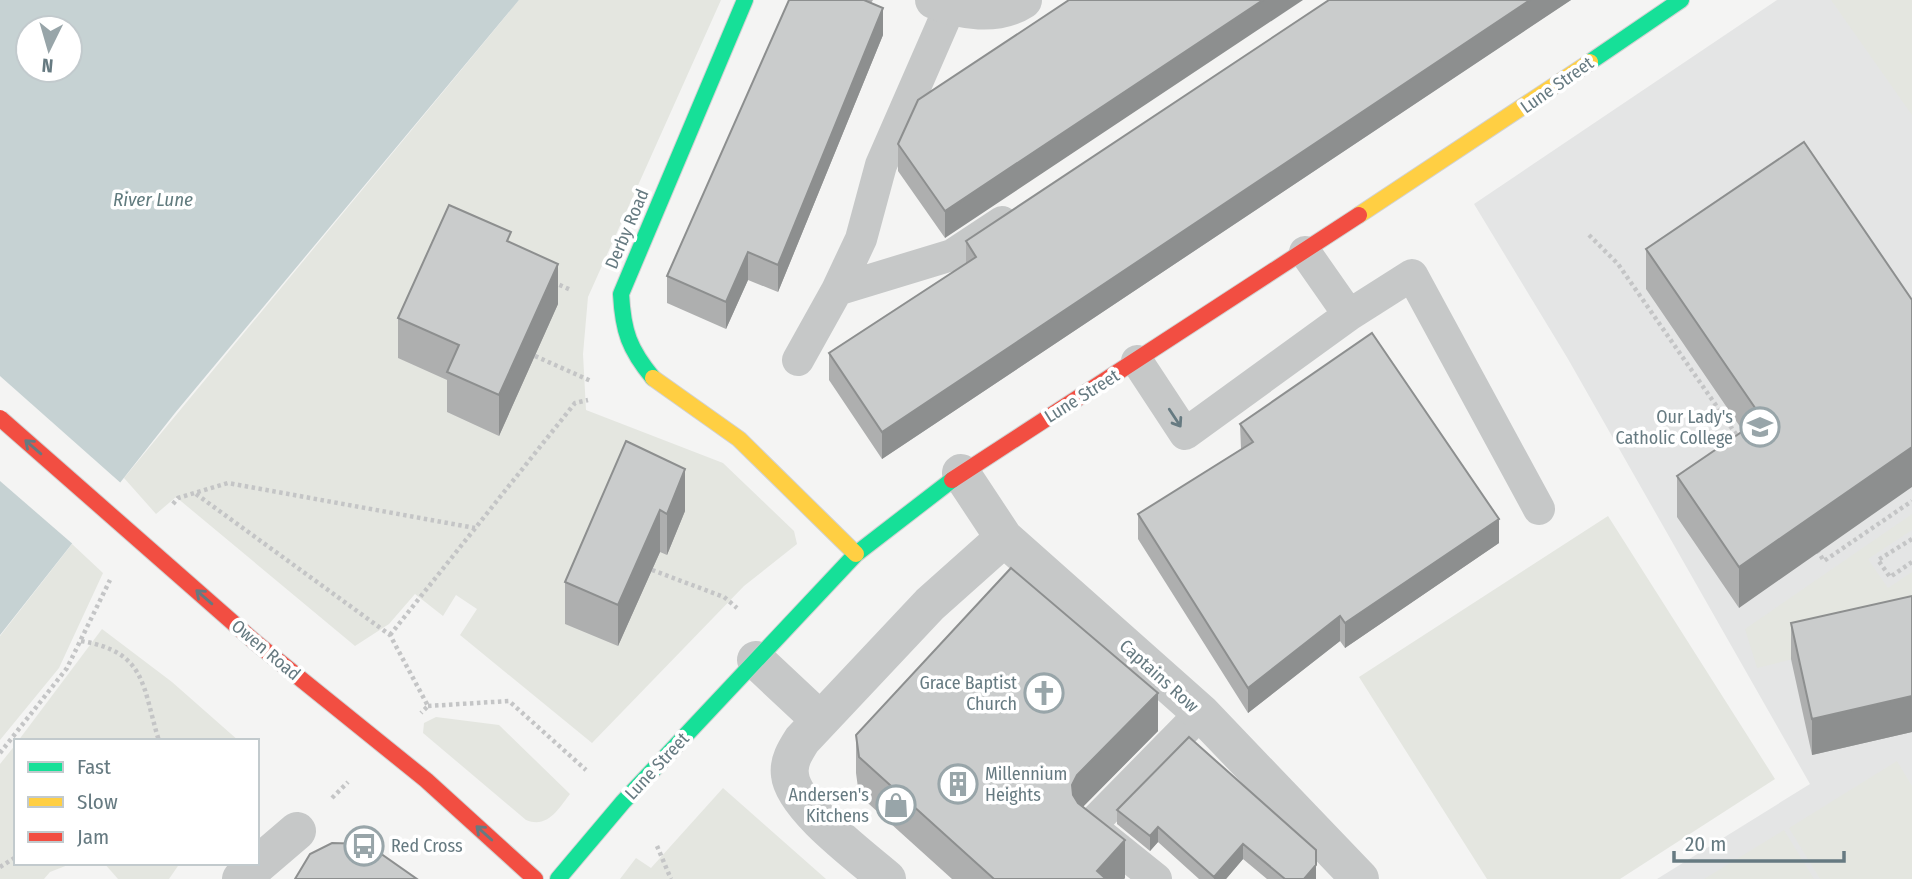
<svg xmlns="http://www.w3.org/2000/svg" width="1912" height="879" font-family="'Fira Sans Condensed',sans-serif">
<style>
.built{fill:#e4e5e5}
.green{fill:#e4e6e0}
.water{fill:#c6d2d3;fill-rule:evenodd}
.pier{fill:#f4f4f3}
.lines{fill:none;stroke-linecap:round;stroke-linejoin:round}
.fast-casing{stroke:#d1d2d2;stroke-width:18}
.slow-casing{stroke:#d1d2d2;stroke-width:18}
.jam-casing{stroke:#d1d2d2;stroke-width:18}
.path{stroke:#c4c5c6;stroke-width:4.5;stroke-dasharray:3.5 3.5;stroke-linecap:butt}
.lane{stroke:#c6c8c8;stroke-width:32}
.street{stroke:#c6c8c8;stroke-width:38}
.fast{stroke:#16e098;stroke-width:16}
.slow{stroke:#ffcf43;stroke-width:16}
.jam{stroke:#f24e42;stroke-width:16}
.jam-bridge-casing{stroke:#d0d1d1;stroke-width:18;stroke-linecap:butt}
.jam-bridge{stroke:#f24e42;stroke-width:16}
.wall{fill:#aeafaf}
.shaded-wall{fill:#8d8f8f}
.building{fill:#cacccc;stroke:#8d8f8f;stroke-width:2}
.oneway{stroke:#667a81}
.labels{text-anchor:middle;stroke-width:7;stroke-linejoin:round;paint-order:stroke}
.street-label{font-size:18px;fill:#667a81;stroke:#fff}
.poi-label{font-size:18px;fill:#667a81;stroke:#fff;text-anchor:end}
.water-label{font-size:19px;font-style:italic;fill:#617b7e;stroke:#fff}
</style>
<rect width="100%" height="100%" fill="#f4f4f3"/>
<path class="built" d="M1777,0H1912V879H1657L1810,784L1568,359L1474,204Z"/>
<path class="green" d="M519,0H721L588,297L583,354L586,410L723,463L794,531L797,544L744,586L592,743L460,635L477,609L456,595L443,616L415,594L389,624L355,646L176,497L156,514L124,478Z
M1831,0H1912V115Z
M1912,514V530L1868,559L1888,588L1912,572V629L1757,668L1745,629Z
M1608,516L1775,779L1620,879H1487L1359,677Z
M72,544L103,573L59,668L0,740V636Z
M102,629L172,682L239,741H18Z
M436,717L499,725L570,794C559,808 548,829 526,820L423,733L424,723Z
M16,744V863H73L50,872L44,879H0V764Z
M1897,761L1912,786V879H1820L1789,828Z
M723,788L826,879H620L636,858L651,868Z
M1784,830L1814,879H1704Z
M104,863H180L169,879H118Z"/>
<path class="water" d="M0,0H519L175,413L0,635ZM28,28H70V70H28Z"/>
<path class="pier" d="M0,376L123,485L75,546L0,481Z"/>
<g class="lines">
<g class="fast-casing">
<path id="fast" d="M1590,62L1681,0
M653,378C629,349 623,331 621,294L745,0
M558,879L623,802L856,554L952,480"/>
</g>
<g class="slow-casing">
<path id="slow" d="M1359,215L1590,62
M653,378L739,439L856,554"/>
</g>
<g class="jam-casing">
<path id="jam" d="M952,480L1359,215
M255,642L426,780L535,879"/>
</g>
<path class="path" d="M1589,235L1618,264L1740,440
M553,282L571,290
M535,356L591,381
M196,494L390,635L428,706L421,713
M173,504L178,498L228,483L475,528
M1912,539L1878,560L1890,577L1912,562
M1817,550L1824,561L1912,501
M652,570L724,597L737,608
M390,635L575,403L588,400
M81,641C147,652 142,686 159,741
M428,706L509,701L586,770
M0,753L67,668L110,580
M332,798L348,782
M657,846L671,879
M0,867L16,857"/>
<path class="lane" d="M837,290L861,239L881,165L953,0
M1349,315L1412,275L1539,509
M798,360L837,290L952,255L1002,222
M1137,361L1185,434L1349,315L1305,252
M1156,879L1090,826L1201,713"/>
<path class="street" d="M934,0C961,11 997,17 1023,0
M961,473L1004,538L1201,713L1360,879
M756,660L820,720
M241,879L297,831
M887,879C863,858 793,807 790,775C788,762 795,751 802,740L930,604L1004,538"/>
<use href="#fast" class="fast"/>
<use href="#slow" class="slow"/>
<use href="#jam" class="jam"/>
<g class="jam-bridge-casing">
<path id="jam-bridge" d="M0,418L255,642"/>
</g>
<use href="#jam-bridge" class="jam-bridge"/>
</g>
<path class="wall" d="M789,0H873L871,3L883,35L778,292L748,280L726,329L667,303V276Z
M1069,0L945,238L898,171V144Z
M1329,0H1571L882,459L829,380V353L966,264V241Z
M1804,142L1739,608L1677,517V476L1743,431L1646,289V249Z
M511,242L558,304L499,436L447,412V380L398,358V318Z
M1240,424L1499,543L1345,648L1340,641L1248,713L1138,539V514L1241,449Z
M626,441L685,511L667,555L660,552L618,646L565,624V582Z
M1912,596V732L1812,755L1791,659V623Z
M1158,731L1083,806L1125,878L1124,879H952L859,795L856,773V735Z
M1189,737L1316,879H1267L1243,859L1226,879H1199L1158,842L1150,851L1117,824V810Z"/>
<path class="shaded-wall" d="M1263,0H1303L945,238V211Z
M1530,0H1571L882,459V432Z
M883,8V35L778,292V265Z
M748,252V280L726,329V302Z
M558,264V304L499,436V395Z
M1912,447V487L1739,608V567Z
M685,469V511L667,555V514Z
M660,510V552L618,646V605Z
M1499,519V543L1345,648V623Z
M1340,616V641L1248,713V688Z
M1158,693V731L1077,813L1072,823V785L1077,775Z
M1912,696V732L1812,755V719Z
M1158,827V842L1150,851V836Z
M1125,840V878L1124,879H1097V871Z
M1243,844V859L1226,879H1214V877Z
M1316,865V879H1304Z"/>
<path class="building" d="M789,0H864L883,8L778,265L748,252L726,302L667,276Z
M1069,0H1263L945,211L898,144L918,100Z
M1329,0H1530L882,432L829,353L976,257L966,241Z
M1804,142L1912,300V447L1739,567L1677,476L1762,418L1646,249Z
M449,205L511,232L507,241L558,264L499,395L447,372L459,345L398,318Z
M1372,333L1499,519L1345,623L1340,616L1248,688L1138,514L1253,442L1240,424Z
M626,441L685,469L667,514L660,510L618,605L565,582Z
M1011,568L1158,693L1077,775L1072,785L1073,795L1078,803L1125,840L1097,871L1106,879H994L859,757L856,735Z
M1912,596V696L1812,719L1791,623Z
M1189,737L1316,850V865L1304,879H1285L1243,844L1214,877L1158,827L1150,836L1117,810Z
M332,843L367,844L417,879H295L310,854Z"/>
<defs><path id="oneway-shaft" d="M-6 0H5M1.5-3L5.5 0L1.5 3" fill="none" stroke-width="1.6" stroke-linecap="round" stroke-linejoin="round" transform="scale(1.75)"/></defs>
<g class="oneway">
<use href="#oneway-shaft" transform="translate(1175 418) rotate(57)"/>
<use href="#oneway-shaft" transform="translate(33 447) rotate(-139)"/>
<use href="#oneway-shaft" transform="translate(204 597) rotate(-139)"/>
<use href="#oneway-shaft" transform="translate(484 833) rotate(-138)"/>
</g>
<defs>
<g id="school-ring" transform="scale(2.0125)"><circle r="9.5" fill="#fff" stroke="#98a5a9" stroke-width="1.5"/><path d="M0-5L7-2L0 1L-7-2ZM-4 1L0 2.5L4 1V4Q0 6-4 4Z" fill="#98a5a9"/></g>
<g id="church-ring" transform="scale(2.0125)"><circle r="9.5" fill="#fff" stroke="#98a5a9" stroke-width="1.5"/><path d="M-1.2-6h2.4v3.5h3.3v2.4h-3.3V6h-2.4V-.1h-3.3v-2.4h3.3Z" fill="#98a5a9"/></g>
<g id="building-ring" transform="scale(2.0125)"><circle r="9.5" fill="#fff" stroke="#98a5a9" stroke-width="1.5"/><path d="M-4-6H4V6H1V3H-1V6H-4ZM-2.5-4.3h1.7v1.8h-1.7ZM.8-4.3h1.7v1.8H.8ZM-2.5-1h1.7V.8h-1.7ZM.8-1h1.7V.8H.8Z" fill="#98a5a9"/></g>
<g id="shop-ring" transform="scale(2.0125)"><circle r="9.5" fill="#fff" stroke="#98a5a9" stroke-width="1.5"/><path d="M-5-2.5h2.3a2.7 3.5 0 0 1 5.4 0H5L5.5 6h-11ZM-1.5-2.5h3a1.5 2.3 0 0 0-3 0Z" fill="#98a5a9"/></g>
<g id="bus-ring" transform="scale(2.0125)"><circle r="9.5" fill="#fff" stroke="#98a5a9" stroke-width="1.5"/><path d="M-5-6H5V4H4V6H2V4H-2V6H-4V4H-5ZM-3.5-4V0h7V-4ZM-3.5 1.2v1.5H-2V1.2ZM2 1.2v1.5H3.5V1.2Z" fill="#98a5a9"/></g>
</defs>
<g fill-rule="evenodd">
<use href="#school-ring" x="1760" y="427"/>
<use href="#church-ring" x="1044" y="693"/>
<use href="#building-ring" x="958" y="784"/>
<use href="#shop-ring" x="896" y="805"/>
<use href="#bus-ring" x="364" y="846"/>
</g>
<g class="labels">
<g class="street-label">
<text transform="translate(1557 85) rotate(-35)" y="6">Lune Street</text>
<text transform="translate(627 229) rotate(-67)" y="6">Derby Road</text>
<text transform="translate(1082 396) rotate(-32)" y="6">Lune Street</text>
<text transform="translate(266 650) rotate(40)" y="6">Owen Road</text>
<text transform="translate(1159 676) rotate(42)" y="6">Captains Row</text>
<text transform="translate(657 766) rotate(-47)" y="6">Lune Street</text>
</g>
<g class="poi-label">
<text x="1733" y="423">Our Lady's<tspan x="1733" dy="21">Catholic College</tspan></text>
<text x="1017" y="689">Grace Baptist<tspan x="1017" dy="21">Church</tspan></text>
<text x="985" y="780" text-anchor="start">Millennium<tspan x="985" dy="21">Heights</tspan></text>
<text x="869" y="801">Andersen's<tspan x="869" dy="21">Kitchens</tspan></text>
<text x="391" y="852" text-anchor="start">Red Cross</text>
</g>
<g class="water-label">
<text x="153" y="206">River Lune</text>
</g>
</g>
<rect x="14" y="739" width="245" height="126" fill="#ffffff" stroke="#c2cacd" stroke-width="2"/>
<rect x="28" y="762" width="35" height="10" fill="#16e098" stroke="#c2cacd" stroke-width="2"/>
<text x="77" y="774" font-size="21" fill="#667a81">Fast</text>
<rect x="28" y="797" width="35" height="10" fill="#ffcf43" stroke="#c2cacd" stroke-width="2"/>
<text x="77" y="809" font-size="21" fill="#667a81">Slow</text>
<rect x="28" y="832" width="35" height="10" fill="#f24e42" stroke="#c2cacd" stroke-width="2"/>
<text x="77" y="844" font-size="21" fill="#667a81">Jam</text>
<g transform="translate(49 49) rotate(185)"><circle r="33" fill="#ffffff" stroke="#c2cacd" stroke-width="2"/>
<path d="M0-5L12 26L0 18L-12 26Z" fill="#98a5a9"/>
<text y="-10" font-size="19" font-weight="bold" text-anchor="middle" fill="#667a81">N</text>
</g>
<path d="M1674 851v10h170v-10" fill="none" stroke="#667a81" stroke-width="3.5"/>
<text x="1685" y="851" font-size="21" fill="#667a81" stroke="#ffffff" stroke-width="5" paint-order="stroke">20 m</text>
</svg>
